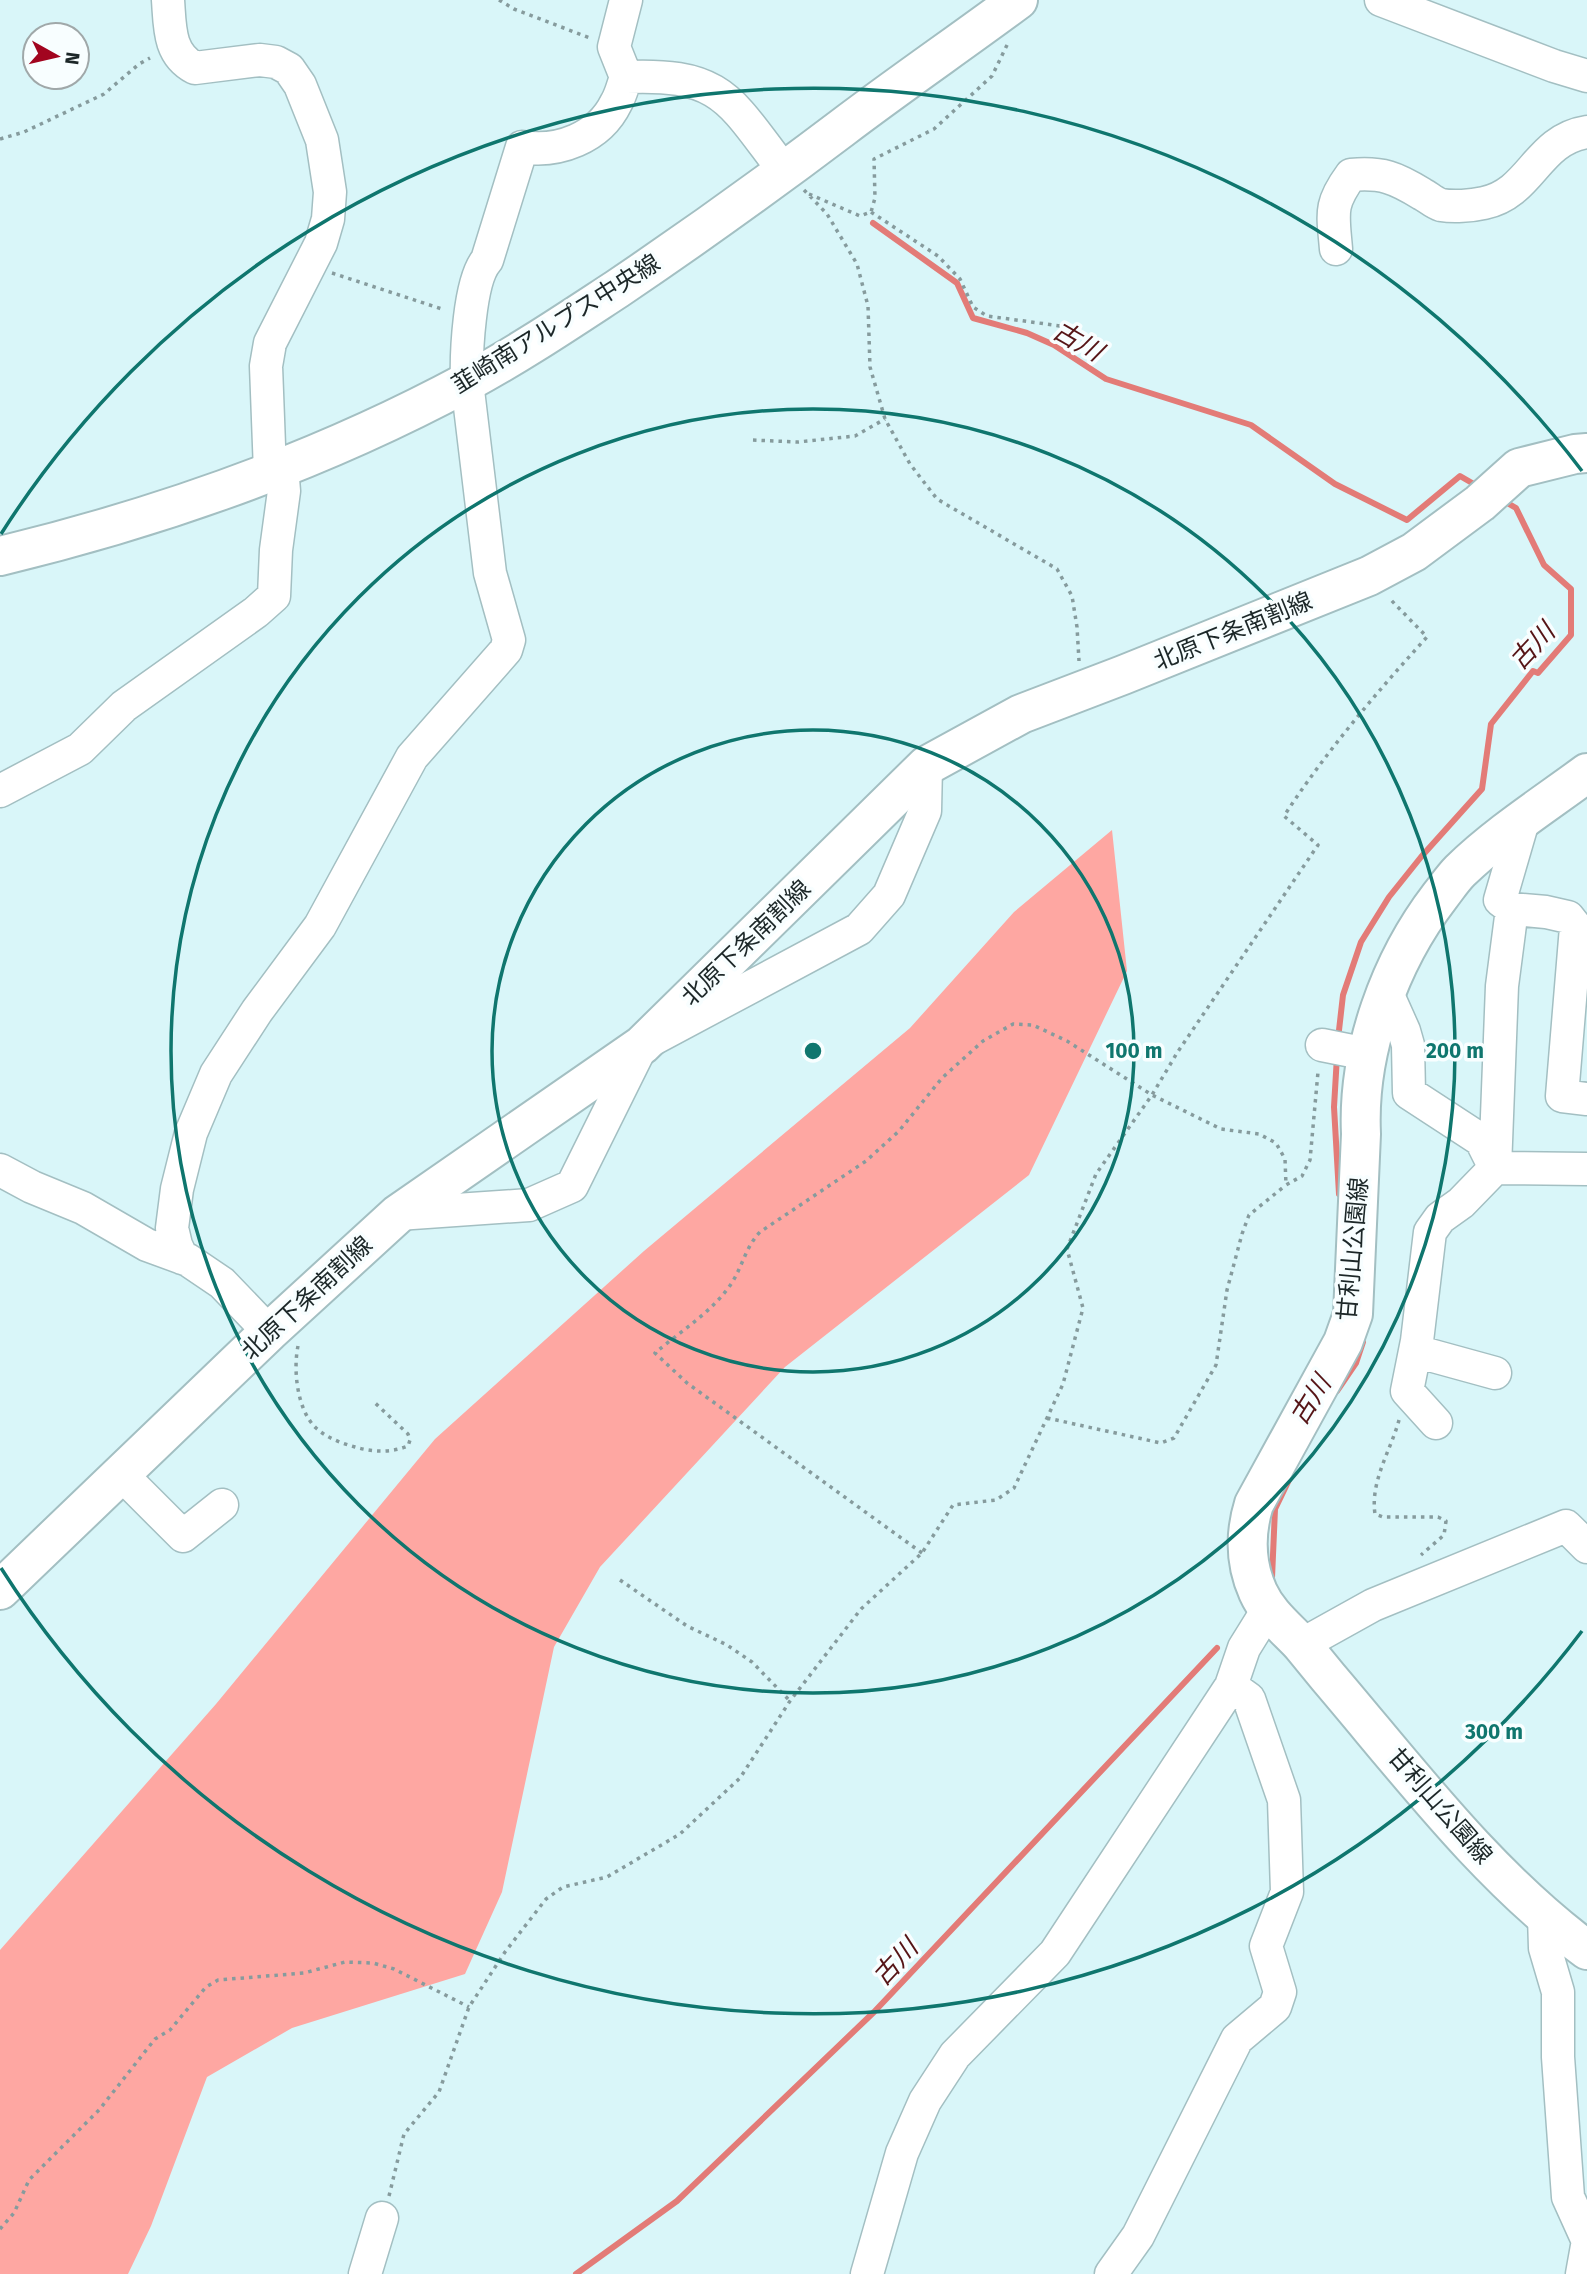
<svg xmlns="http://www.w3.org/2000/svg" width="1587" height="2274" font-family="'Fira Sans','Noto Sans JP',sans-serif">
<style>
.forest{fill:#fea7a2}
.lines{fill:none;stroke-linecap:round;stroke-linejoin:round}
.stream{stroke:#e37b77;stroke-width:6}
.minor-casing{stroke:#a3bfc2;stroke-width:35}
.major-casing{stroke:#a3bfc2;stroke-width:42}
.path{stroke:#869b9d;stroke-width:3.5;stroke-dasharray:3.5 5;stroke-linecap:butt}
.minor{stroke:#fff;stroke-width:32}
.major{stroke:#fff;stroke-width:38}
.ring{fill:none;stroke:#0f766e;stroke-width:3.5}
.labels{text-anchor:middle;stroke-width:7;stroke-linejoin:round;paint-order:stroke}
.street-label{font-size:24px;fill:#1c2728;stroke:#f8feff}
.water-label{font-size:26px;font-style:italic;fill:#551416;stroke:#f8feff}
.centre{fill:#0f766e;stroke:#f8feff;stroke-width:3.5}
.ring-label{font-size:21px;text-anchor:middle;font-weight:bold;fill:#0f766e;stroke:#f8feff;stroke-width:7;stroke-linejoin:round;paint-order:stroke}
</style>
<rect width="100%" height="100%" fill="#d9f6f9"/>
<path class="forest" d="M1112,830L1127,971L1029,1175L785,1367L600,1567L554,1647L502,1892L465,1974L292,2028L207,2077L151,2226L128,2274H0V1950L216,1704L435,1439L644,1251L910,1028L1014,912Z"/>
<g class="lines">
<path class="stream" d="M873,223L957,283L973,318L1027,333L1054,345L1106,379L1251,425L1335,484L1407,520L1460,476L1479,487
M1338,1039L1343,995L1361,942L1389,897L1421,857L1482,789L1491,724L1533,671L1538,673L1571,635V589L1544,565L1516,508L1504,501
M1337,1056L1334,1107L1339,1194
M1337,1391L1356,1363L1363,1342
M1272,1578L1275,1509L1289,1480
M576,2274L677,2201L874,2012L1217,1648"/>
<g class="minor-casing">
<path id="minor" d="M168,0C170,26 168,54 195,68L260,60L276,62L289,69L300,85L322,140L330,192L328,219L321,243L270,343L266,366L270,472
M1381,0L1554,66L1587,76
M626,77C724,73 730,101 785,172
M1336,249C1333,213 1329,205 1351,175C1382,172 1396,178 1422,194C1428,197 1434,203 1441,205C1453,207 1471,206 1484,203C1532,193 1536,140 1587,132
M0,791L80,749L124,706L256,612L274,596L276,550L284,491L282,467
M1523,821L1500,900L1512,909L1502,986L1495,1168L1587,1169
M1512,909L1546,912L1568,917L1576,927L1562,1096L1587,1099
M1387,993L1404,1031L1408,1045L1409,1093L1481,1140L1495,1168L1461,1203L1440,1218L1430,1232L1417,1341L1407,1391L1436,1423
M1322,1045L1367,1054
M0,1170L32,1187L83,1208L147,1245L188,1260L222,1283L269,1332
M398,1214L529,1205L572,1186L642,1045L859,929L889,895L925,811L926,766
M182,1258L176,1245L172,1228L177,1189L191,1133L216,1074L257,1011L320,926L412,757L506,650L509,640L490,573L467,382C466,355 469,280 487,260L522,147C558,153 599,138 616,103C621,95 623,85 626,77L614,47L626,0
M1415,1351L1495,1373
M122,1475L183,1536L222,1505
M1301,1645L1373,1605L1566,1526L1587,1547
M1544,1916L1545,1948L1558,1992V2057L1568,2197L1587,2239
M365,2274L382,2218
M867,2274L902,2153L925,2101L955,2055L1055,1953L1231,1686L1244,1648L1267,1611
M1111,2274L1138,2236L1237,2039L1275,2007L1280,1992L1266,1946L1287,1892L1284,1800L1249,1699L1231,1686
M1582,2274L1587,2246"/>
</g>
<g class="major-casing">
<path id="major" d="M0,556C162,517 320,461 467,382C519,354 568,321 617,289C694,237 768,184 842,128C900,84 960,43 1018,0
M1587,773C1545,804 1498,834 1460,871C1453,878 1447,887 1440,896C1390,961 1357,1051 1361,1134L1353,1314L1343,1342L1254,1504C1245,1533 1245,1563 1258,1592C1268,1614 1285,1627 1301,1644C1310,1655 1319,1666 1328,1677C1409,1772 1486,1875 1587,1950
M0,1590L269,1332L398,1214L642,1045L926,766L1021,714L1123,675L1369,576L1414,552L1480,503L1519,468L1575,454L1587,453"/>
</g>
<path class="path" d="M499,0L514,9L590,38
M0,139L24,132L104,94L139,64L150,58
M804,190L827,214L857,264L868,306L870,367L885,419L910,464L937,499L1057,569L1072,596L1077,627L1079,661
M809,194L860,216L871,212L875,198L874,159L934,129L992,76L1008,43
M871,212L938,256L960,279L973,307L987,316L1068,327
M332,273L445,310
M753,440L798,442L855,436L885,419
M298,1346C293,1370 297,1410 316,1428C327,1438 341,1443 355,1447C372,1452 391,1453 408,1446L410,1440L408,1434L373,1401
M1047,1418L1161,1443L1174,1438L1216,1365L1227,1290L1242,1234L1249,1215L1286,1185
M1399,1420C1391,1450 1370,1481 1375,1514L1383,1517H1438L1446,1521L1444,1535L1421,1555
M922,1553L687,1383L655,1353C681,1331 715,1310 733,1281C743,1264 746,1247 760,1232L866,1161L899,1131L942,1078L983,1041L1013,1024L1033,1025L1067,1041L1152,1095L1221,1129L1259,1134L1276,1143L1285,1159L1286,1185L1302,1176L1310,1160L1318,1072
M620,1580L687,1626L727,1645L752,1662L790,1701
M389,2196L404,2134L439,2092L469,2007L505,1952L546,1899L563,1887L607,1877L680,1834L740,1778L790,1701L861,1609L922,1553L953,1505L996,1500L1014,1488L1063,1384L1083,1308L1067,1249L1096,1174L1152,1095L1177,1053L1318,845L1284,816C1325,753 1376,693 1427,637L1389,598
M0,2229L14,2213L29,2180L99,2110L155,2039L170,2030L206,1987L218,1980L304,1973L345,1962L373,1963L394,1969L469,2007"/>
<use href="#minor" class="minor"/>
<use href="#major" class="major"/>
</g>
<g class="ring">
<circle cx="813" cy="1051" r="321"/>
<circle cx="813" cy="1051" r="642"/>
<path d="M1582 1631A963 963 0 0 1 1 1568M1 534A963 963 0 0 1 1582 471"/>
</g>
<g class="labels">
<g class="street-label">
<text transform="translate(556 324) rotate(-32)" y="8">韮崎南アルプス中央線</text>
<text transform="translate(1233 631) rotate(-22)" y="8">北原下条南割線</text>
<text transform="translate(746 943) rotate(-44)" y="8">北原下条南割線</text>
<text transform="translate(1353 1249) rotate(-85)" y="8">甘利山公園線</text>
<text transform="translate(307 1298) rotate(-43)" y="8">北原下条南割線</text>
<text transform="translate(1440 1806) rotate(49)" y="8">甘利山公園線</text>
</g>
<g class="water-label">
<text transform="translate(1078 341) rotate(30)" y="9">古川</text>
<text transform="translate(1532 646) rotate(-47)" y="9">古川</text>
<text transform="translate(1310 1400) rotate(-58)" y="9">古川</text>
<text transform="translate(895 1962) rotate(-47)" y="9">古川</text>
</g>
</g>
<circle cx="813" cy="1051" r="10" class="centre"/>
<g class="ring-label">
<text x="1134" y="1058">100 m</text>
<text x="1455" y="1058">200 m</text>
<text x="1494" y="1739">300 m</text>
</g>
<g transform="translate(56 56) rotate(98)"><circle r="33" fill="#f8feff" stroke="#a0a8a9" stroke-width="2"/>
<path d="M0-5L12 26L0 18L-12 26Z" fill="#a2051f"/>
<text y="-10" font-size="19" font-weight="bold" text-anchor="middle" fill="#1c2728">N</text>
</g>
</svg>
